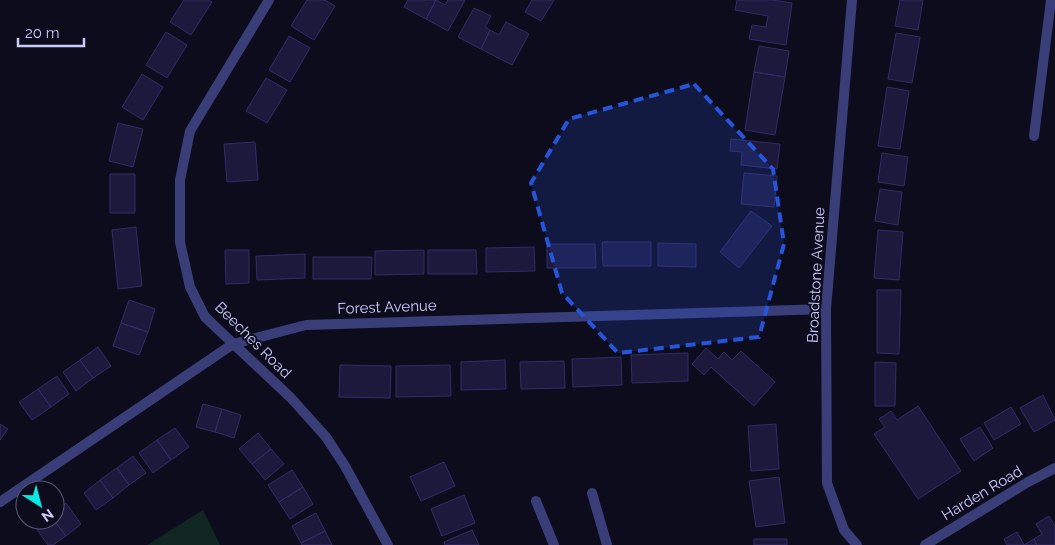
<svg xmlns="http://www.w3.org/2000/svg" width="1055" height="545" font-family="Raleway,sans-serif">
<style>
.green{fill:#102622}
.building{fill:#1c193c;stroke:#312c67}
.lines{fill:none;stroke-linecap:round;stroke-linejoin:round}
.service{stroke:#393e79;stroke-width:10}
.minor{stroke:#393e79;stroke-width:10}
.tertiary{stroke:#393e79;stroke-width:10}
.marked{fill:#2654da;fill-opacity:0.2;stroke:#2654da;stroke-width:4;stroke-dasharray:10 6;stroke-linejoin:round}
.labels{text-anchor:middle;stroke-width:4;stroke-linejoin:round;paint-order:stroke}
.street-label{font-size:15px;fill:#cacafd;stroke:#0d0c1c}
</style>
<rect width="100%" height="100%" fill="#0d0c1c"/>
<path class="green" d="M203,510L220,545H147Z"/>
<path class="building" d="M184,0H208L212,2L191,35L170,22Z
M307,0H325L335,6L314,40L291,26Z
M408,0H436L426,19L404,7Z
M436,0L445,5L448,0H465L448,31L426,19Z
M532,0H554L541,21L525,12Z
M737,0H773L792,3L786,45L749,39L752,25L766,27L768,16L735,10Z
M900,0H923L918,30L895,26Z
M474,8L491,16L485,27L490,30L481,49L458,37Z
M506,22L529,34L512,65L481,49L490,30L499,35Z
M166,32L187,45L167,78L146,65Z
M896,33L920,37L912,83L888,79Z
M289,36L310,48L290,82L269,70Z
M759,46L789,51L785,77L754,72Z
M754,72L785,77L775,135L745,130Z
M142,74L163,87L143,120L122,107Z
M266,78L287,90L267,123L246,111Z
M887,87L909,91L900,149L878,146Z
M118,123L143,129L133,167L109,161Z
M731,139L780,144L777,169L741,165L742,152L730,151Z
M255,142L258,180L227,182L224,144Z
M882,153L908,157L904,186L878,182Z
M744,173L777,176L774,207L741,204Z
M110,174H135V213H110Z
M880,189L902,192L898,225L875,221Z
M751,211L772,226L739,268L720,252Z
M136,227L142,286L118,289L112,230Z
M878,230L903,232L899,280L874,278Z
M602,242H651V266H603Z
M658,243L696,244V267L658,266Z
M547,244H595L596,268H547Z
M534,247L535,271L486,272V248Z
M225,250H249V283L226,284Z
M424,250V274L375,275V251Z
M428,250H476L477,274H428Z
M305,254V278L257,280L256,256Z
M313,257H372L371,279H313Z
M877,290H901L899,354L877,353Z
M129,300L155,309L148,332L121,323Z
M121,323L148,332L139,355L113,346Z
M98,347L111,366L93,378L80,360Z
M706,348L718,359L724,352L732,360L741,351L775,382L754,406L711,367L704,375L692,364Z
M688,353V381L632,383L631,355Z
M621,357L622,385L573,387L572,359Z
M80,360L93,378L76,391L63,372Z
M505,360L506,389L461,390V362Z
M564,361L565,388L521,389L520,362Z
M875,362L896,363L895,406H875Z
M340,365L391,366L390,398L339,397Z
M450,365L451,396L396,397V366Z
M57,376L69,394L51,407L38,389Z
M38,389L51,407L32,420L19,402Z
M1043,395L1055,420L1034,432L1020,408Z
M203,404L222,409L215,432L196,427Z
M918,406L961,471L918,499L874,434L885,427L879,419L891,411L897,420Z
M1011,407L1021,424L994,440L984,423Z
M222,409L241,415L234,438L215,432Z
M0,424L8,429L0,440Z
M776,424L779,469L751,471L748,426Z
M980,427L993,448L974,461L960,439Z
M175,428L189,447L171,460L157,440Z
M258,433L271,449L252,464L239,449Z
M157,440L171,460L153,473L139,453Z
M271,449L284,464L265,480L252,464Z
M133,456L146,473L129,485L117,468Z
M444,462L455,486L421,501L410,477Z
M117,468L129,485L113,498L100,480Z
M292,470L303,487L279,502L268,485Z
M779,477L785,523L756,527L749,481Z
M100,480L113,498L96,510L84,493Z
M303,487L313,504L290,519L279,502Z
M464,495L475,523L442,536L431,509Z
M66,503L81,524L66,536L54,520L55,511Z
M316,513L325,531L301,543L292,526Z
M1049,516L1055,526V545H1037L1034,539L1042,534L1036,524Z
M43,520H54L66,536L53,545H48L35,527Z
M472,530L479,545H445L444,542Z
M325,531L332,545H302L301,543Z
M1017,532L1024,545L1034,539L1037,545H1007L1004,539Z
M754,539H787V545H754Z"/>
<g class="lines">
<path class="service" d="M1034,136L1051,0
M592,493L607,545
M536,501L554,545"/>
<path class="minor" d="M269,0L190,131L180,180V242L190,287L205,317L291,398L326,437L345,466L388,545
M852,0L826,309L827,483L844,530L857,545
M0,502L233,344L306,325L826,309"/>
<path class="tertiary" d="M925,545L1028,482L1055,468"/>
</g>
<path class="marked" d="M694,84L773,169L784,244L759,337L618,353L562,293L531,183L569,119Z"/>
<g class="labels">
<g class="street-label">
<text transform="translate(816 275) rotate(-87)" y="5">Broadstone Avenue</text>
<text transform="translate(387 307) rotate(-2)" y="5">Forest Avenue</text>
<text transform="translate(253 340) rotate(45)" y="5">Beeches Road</text>
<text transform="translate(982 493) rotate(-31)" y="5">Harden Road</text>
</g>
</g>
<g transform="translate(40 505) rotate(144)"><circle r="24" fill="#0d0c1c" stroke="#595876"/>
<path d="M0-4L9 19L0 12L-9 19Z" fill="#0ae8e4"/>
<text y="-8" font-size="14" font-weight="bold" text-anchor="middle" fill="#cacafd">N</text>
</g>
<path d="M18 38v8h66v-8" fill="none" stroke="#cacafd" stroke-width="2.5"/>
<text x="25" y="38" font-size="15" fill="#cacafd" stroke="#0d0c1c" stroke-width="4" paint-order="stroke">20 m</text>
</svg>
